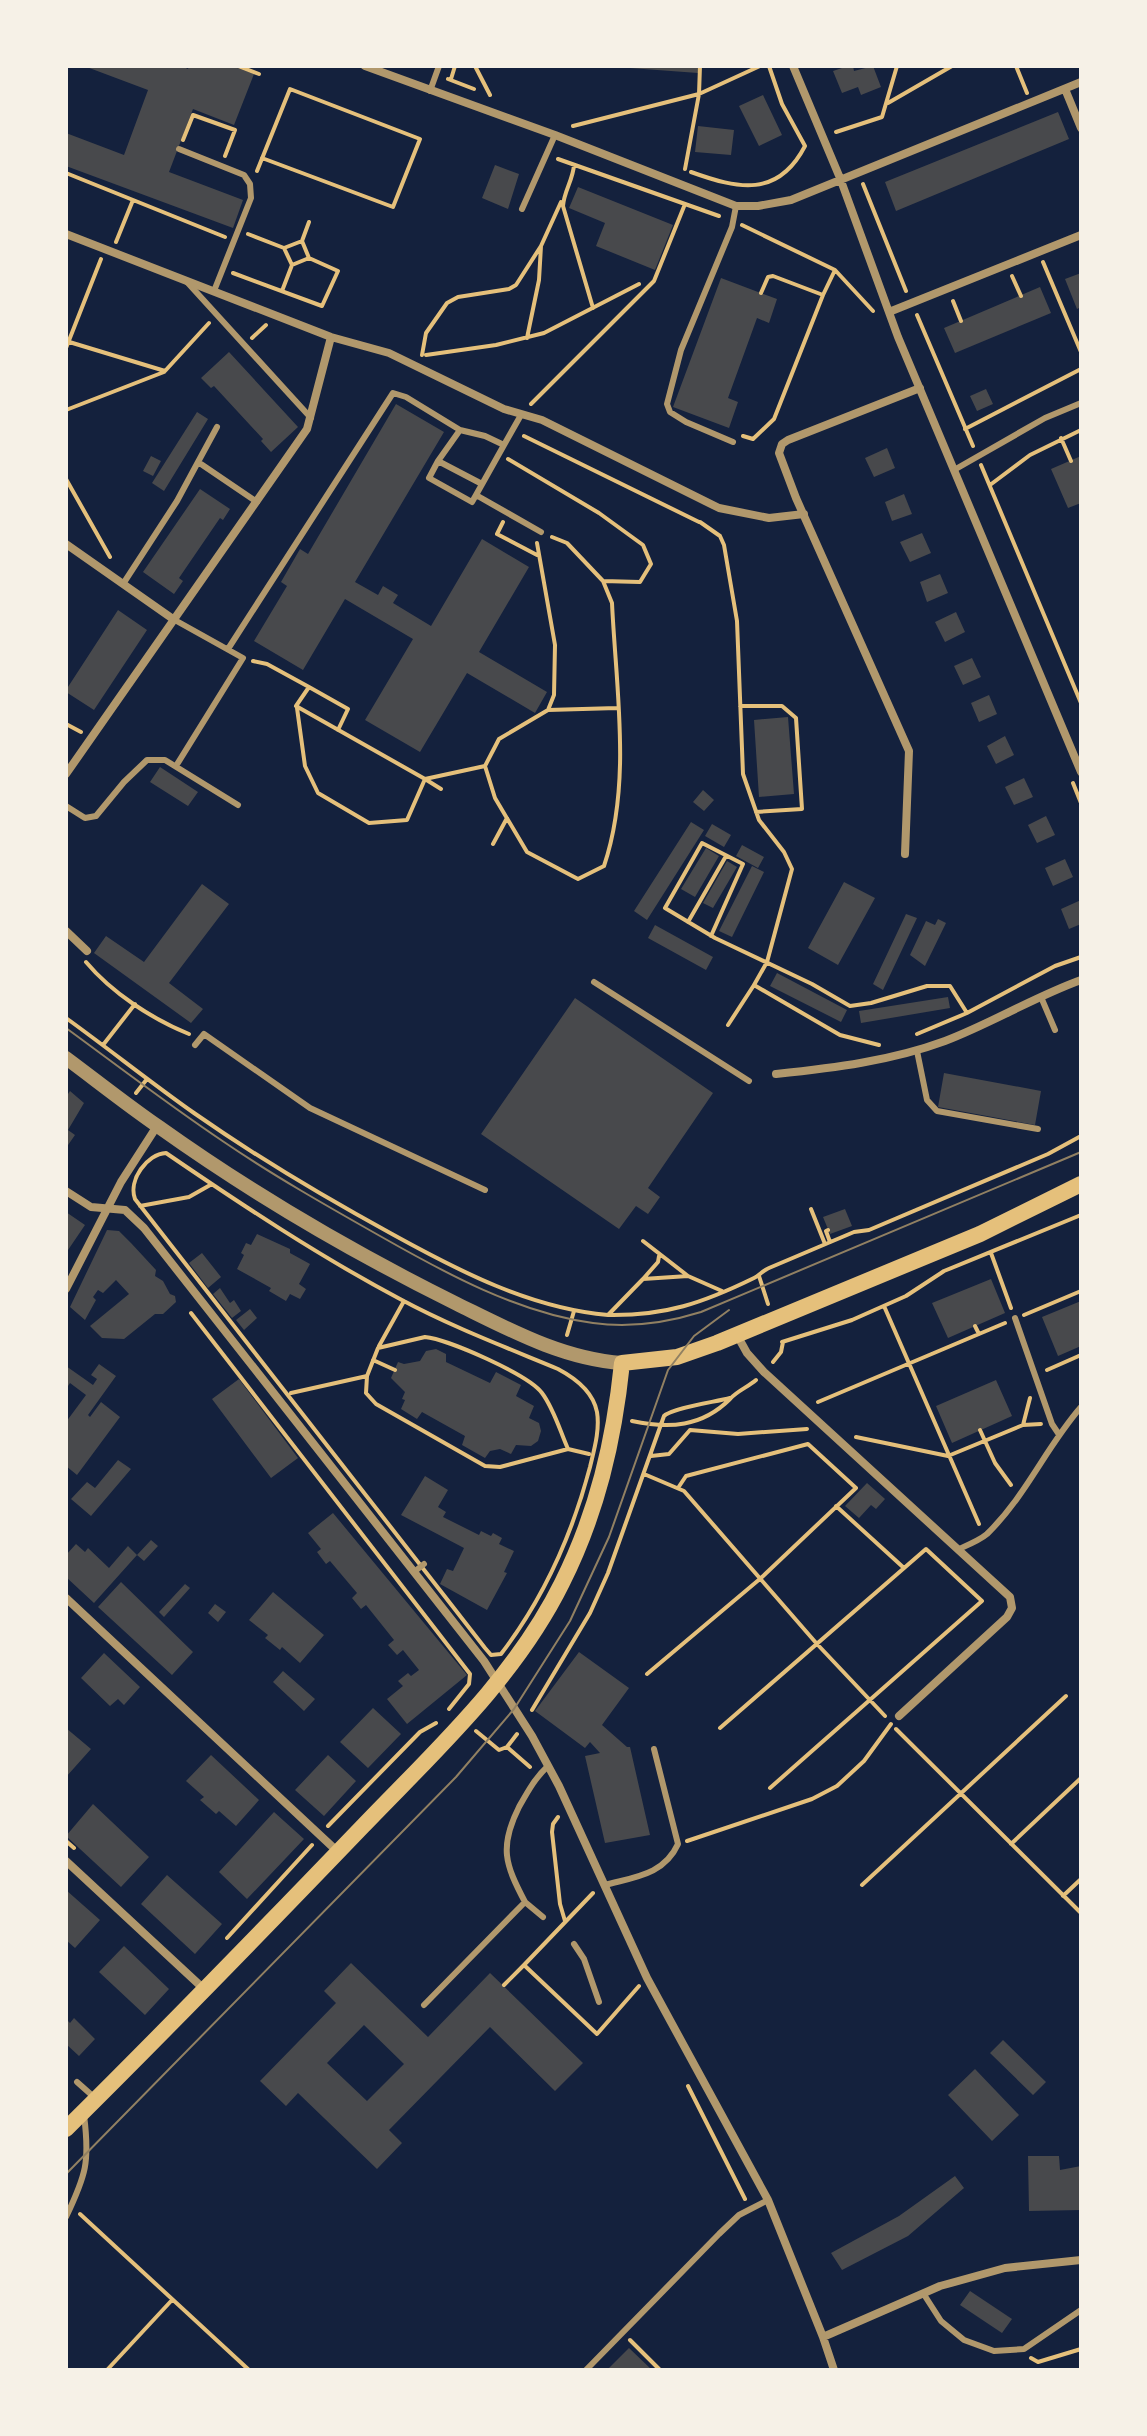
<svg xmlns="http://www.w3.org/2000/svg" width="1147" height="2436" font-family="'DejaVu Sans',sans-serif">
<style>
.building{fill:#48494c;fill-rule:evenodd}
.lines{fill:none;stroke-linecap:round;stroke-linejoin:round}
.path{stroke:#e5c07b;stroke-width:4}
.service{stroke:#b1986c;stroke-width:6}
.minor{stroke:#b1986c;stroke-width:8}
.tertiary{stroke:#b1986c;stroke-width:14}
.secondary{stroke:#e5c07b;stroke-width:16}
.tram{stroke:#918062;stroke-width:2}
</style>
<rect width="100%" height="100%" fill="#14213d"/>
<path class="building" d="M84,66H181L188,69L189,66H232L254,74L234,125L193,109L169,172L243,200L233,228L66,166V133L124,155L148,90Z
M630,66H699L698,73L630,68Z
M848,66H853L854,71L873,66L881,87L861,95L858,87L842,93L833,71Z
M763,95L782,135L759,146L739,106Z
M1058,112L1069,139L896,211L885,182Z
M698,126L734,130L731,155L695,152Z
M495,165L519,174L508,209L482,198Z
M578,187L673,225L655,270L596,246L605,223L569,208Z
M1081,273V307L1077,309L1065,279Z
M721,278L777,299L769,323L757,318L728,398L738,402L729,428L673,407Z
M1040,287L1051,313L955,353L944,328Z
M229,352L298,427L271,452L261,441L263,439L214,386L211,388L201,378Z
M986,389L993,404L977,411L970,396Z
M396,404L444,432L355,582L378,595L383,586L398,595L393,603L431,626L482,539L529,567L479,652L547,692L535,713L467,673L420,752L365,720L413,639L345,599L303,670L254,641L287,586L281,582L300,549L308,554Z
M197,412L208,419L164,491L152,483Z
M887,448L895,468L874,477L865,458Z
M151,456L161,461L153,476L143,471Z
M1081,456V503L1068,508L1051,469Z
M200,489L230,509L223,520L220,518L179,578L183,581L174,594L143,572Z
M904,494L912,514L892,521L885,502Z
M922,533L931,553L910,562L900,542Z
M940,574L948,593L927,602L920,582Z
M118,610L147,630L94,710L66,692V690Z
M956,612L965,632L945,642L935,622Z
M972,658L981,677L963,685L954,666Z
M989,695L997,714L979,722L971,703Z
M788,717L794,794L759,797L754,720Z
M1005,736L1014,755L996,764L987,746Z
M160,767L198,792L188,806L150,782Z
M1024,778L1033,797L1014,805L1005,787Z
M703,790L714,800L704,811L693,802Z
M1046,816L1055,835L1037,843L1028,825Z
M691,822L704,830L647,920L634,911Z
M712,824L731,835L724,847L705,836Z
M742,845L764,857L758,868L736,856Z
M706,848L719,856L695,897L681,889Z
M1065,859L1073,877L1053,886L1045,868Z
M727,861L737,867L713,908L703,903Z
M752,866L764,872L732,937L719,931Z
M844,882L875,898L838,965L808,948Z
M202,884L229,904L169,983L203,1009L191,1023L94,953L106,936L144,962Z
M1081,900V924L1069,929L1061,909Z
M906,914L917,918L883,990L873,984Z
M938,919L946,923L925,966L910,955L926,921L935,925Z
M655,925L713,957L706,970L648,938Z
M777,973L847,1010L841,1022L770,986Z
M948,997L950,1008L861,1023L859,1011Z
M575,998L713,1093L648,1188L660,1197L648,1214L636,1206L619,1229L481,1134Z
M944,1073L1041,1091L1035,1125L938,1107Z
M70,1091L84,1103L68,1130L75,1135L66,1148V1092L68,1094Z
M845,1209L852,1226L830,1234L823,1217Z
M66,1212L85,1225L66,1253Z
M107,1230L119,1231L131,1243L156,1270L155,1276L163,1281L170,1294L175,1296L176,1302L163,1314H155L124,1339L102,1338L90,1326L129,1294L116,1280L103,1293L98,1290L93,1297L96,1300L85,1320L70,1307Z
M257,1234L290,1249V1253L310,1264L299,1284L306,1289L300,1299L290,1294L286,1301L269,1291L271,1288L237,1269L244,1255L241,1253L246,1243L251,1245Z
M202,1253L221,1277L208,1288L189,1263Z
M991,1279L1005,1313L948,1338L932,1303Z
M220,1288L230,1303L234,1300L241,1311L232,1318L213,1294Z
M1081,1301V1346L1058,1356L1042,1317Z
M250,1309L257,1318L244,1330L236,1320Z
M436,1349L446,1354V1362L490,1383L496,1372L521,1385L516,1396L534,1406L529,1418L539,1423L541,1431L538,1441L531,1446L516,1445L511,1454L500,1449L490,1451L485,1458L462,1445L465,1436L422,1412L417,1419L401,1409L405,1400L402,1399L405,1392L391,1378L398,1362L404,1364L420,1361L426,1351Z
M99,1364L116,1376L88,1415L90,1417L101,1402L120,1417L77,1475L66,1466V1422L86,1395L70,1383L66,1389V1366L93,1385L97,1379L91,1375Z
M239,1379L298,1458L271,1478L212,1399Z
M996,1380L1012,1416L952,1443L936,1406Z
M118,1460L131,1469L91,1516L71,1499L87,1482L95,1488Z
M425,1476L448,1490L438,1507L446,1512L443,1517L479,1535L481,1531L491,1536L493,1533L502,1538L499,1544L514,1551L504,1572L507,1573L487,1610L440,1584L447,1569L453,1571L464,1548L401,1515Z
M867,1483L885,1499L876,1509L871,1505L859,1518L845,1506Z
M333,1513L467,1675L407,1724L387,1699L403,1686L398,1681L408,1673L411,1676L419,1670L403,1650L397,1655L388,1645L394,1640L366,1605L361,1609L352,1598L357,1593L330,1561L326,1564L317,1552L321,1549L308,1533Z
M151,1540L158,1546L144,1561L137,1555L94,1603L66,1577V1555L76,1544L85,1552L88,1548L109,1568L128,1546L137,1555Z
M121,1582L193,1652L172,1675L98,1607Z
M185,1584L190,1588L164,1617L159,1612Z
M273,1592L324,1635L300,1663L282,1647L280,1650L265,1638L268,1635L249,1620Z
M215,1604L226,1612L218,1622L208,1613Z
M579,1652L629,1688L602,1725L627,1747H630L650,1835L605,1843L585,1756L600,1753L590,1742L585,1748L535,1711Z
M104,1653L140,1687L124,1705L118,1699L110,1706L81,1678Z
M283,1671L315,1699L304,1711L273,1682Z
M373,1708L401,1734L368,1768L340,1742Z
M66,1728L91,1749L66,1777Z
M211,1755L259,1800L236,1826L219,1811L216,1814L200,1800L204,1797L186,1781Z
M328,1755L356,1781L324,1816L295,1790Z
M93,1804L149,1857L121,1887L66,1836Z
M274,1812L304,1839L247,1899L219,1872Z
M167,1875L222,1924L195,1954L141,1904Z
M66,1890L100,1920L75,1948L66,1940Z
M124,1946L169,1989L145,2015L99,1972Z
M351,1963L428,2037L490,1973L583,2063L555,2091L490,2027L389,2130L402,2143L377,2169L298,2093L286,2106L260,2081L336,2003L324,1991ZM364,2025L404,2064L367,2101L327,2063Z
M74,2018L95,2039L79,2056L66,2044V2019L70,2023Z
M1003,2040L1046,2082L1033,2095L990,2053Z
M975,2069L1019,2115L992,2141L948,2095Z
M1028,2156H1059L1060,2170L1081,2166V2210L1029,2211Z
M955,2176L964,2188L908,2236L842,2270L831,2253L899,2216Z
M970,2291L1012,2319L1002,2333L960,2305Z
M629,2348L652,2370H607Z"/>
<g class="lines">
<path class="path" d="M238,66L259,74
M475,66L490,95
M1016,66L1027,93
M448,79L474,89
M451,79L455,66
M888,103L952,66
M573,126L699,94L760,66
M836,132L882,117L897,66
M183,140L193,115L235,130L225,156
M558,159L719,216
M574,165C573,180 564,191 563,206L593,308
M685,169L699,94L700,66
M257,171L290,89L420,139L393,207L262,158
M691,172C738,189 778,198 805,146L782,104L769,66
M66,173L225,237
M863,184L906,291
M742,225L835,270L873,311
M248,234L284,248
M302,241L284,248L292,265L309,258L302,241L309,222
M116,242L133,200
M1043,262L1081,352
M233,273L322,306L338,271L309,258
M1012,276L1021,296
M282,291L292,265
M823,295L835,270
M953,301L961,321
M917,315L973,446
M252,338L266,325
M527,338L539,280L541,246L561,202
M66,341L165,371L209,323
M66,348L101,259
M422,355L426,333L447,303L458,297L509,289L516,285L541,246
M426,355L496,345L544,333L639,284
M531,404L654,281L685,204
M66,410L164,372
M965,429L1081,369
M524,436L699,522
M743,436L753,439L774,419L823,295L773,276L768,277L761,293
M1061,438L1071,461
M508,459L599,513L643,545L651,564L640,582L603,581L567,543L552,537
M981,465L1081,703
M66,479L110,557
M990,485L1030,455L1081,430
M503,522L497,534L537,555
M700,522L720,536L724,545L737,621L743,774L759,820L784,852L792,869L767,962L754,985L840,1035L879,1045
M537,543L555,645L554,695L548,710L499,739L485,766L495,798L527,852L578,879L604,866C632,783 616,689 612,603L603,581
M253,661L267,664L309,687L296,706L425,779L485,766
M309,687L348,709L338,730
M740,706H782L796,718L802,809L756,812
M297,708L305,766L318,793L369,823L407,820L425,779L441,789
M548,710L617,708
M66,724L81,732
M1073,783L1081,803
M493,844L507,818
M688,922L726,856
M711,936L743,864L702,843L665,908L715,938L812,984L850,1006L871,1003L927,986H950L967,1013L1055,966L1081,957
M86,962C112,993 152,1019 189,1034
M66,1018C109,1049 150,1082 194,1113C257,1157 324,1197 392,1234C459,1271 530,1308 608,1315L643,1279
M728,1025L754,985
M917,1034L967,1013
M103,1045L135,1004
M136,1093L147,1079
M166,1153C242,1205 319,1256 400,1299C450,1326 505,1347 558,1369C575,1378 593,1391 597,1412C600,1430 594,1450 590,1467C572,1535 544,1598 501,1654L491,1655L485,1648L135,1199C128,1180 147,1154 166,1153Z
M140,1206L189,1197L212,1184
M811,1209L825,1244
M828,1230L826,1231L830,1242
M643,1241L688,1276L643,1279L658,1262L659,1256
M991,1253L1011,1308
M688,1276L722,1291
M759,1276L768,1304
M884,1306L979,1524
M191,1313L470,1674L469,1684L449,1709
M608,1315C665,1316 703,1303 754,1278C760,1275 762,1271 769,1268L854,1232L869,1230L1048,1154L1081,1136
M1024,1315L1081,1291
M975,1326L979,1334
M567,1335L574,1311
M425,1337C448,1339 529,1375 542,1393C554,1409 560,1431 568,1449L500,1467L485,1466L376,1404L366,1393L367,1376L378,1348Z
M782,1342L852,1320L906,1296L944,1271L1081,1215
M379,1346L404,1301
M373,1360L395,1370
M773,1362L781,1352L783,1342
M1047,1370L1081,1355
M291,1393L367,1376
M818,1402L1005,1323
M632,1421C669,1429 702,1427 730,1399C737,1391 748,1387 756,1380
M1023,1425L1041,1424
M690,1430L738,1434L807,1429
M980,1430L995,1463L1011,1485
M856,1437L948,1456L1023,1425L1030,1398
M568,1449L589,1454
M651,1456L669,1454L690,1430
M644,1474L684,1491L817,1644L885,1716
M836,1506L904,1568
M647,1674L761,1578L856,1488L808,1444L686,1476L678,1488
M532,1710L590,1613L608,1573L664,1416C672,1408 715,1402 730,1398
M720,1728L926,1549L982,1601L770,1788
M896,1729L1081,1913
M476,1731L499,1750L507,1747L517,1734
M507,1747L530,1767
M558,1817L553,1824L552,1832L560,1904L565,1921
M328,1826L420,1732L436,1723
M66,1841L74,1848
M687,1841L812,1799L837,1786L864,1761L891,1724
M1011,1844L1081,1778
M862,1885L1066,1696
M593,1893L524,1965L597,2034L639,1986
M1063,1896L1081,1879
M227,1938L312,1845
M504,1985L524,1965
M688,2086L745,2199
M80,2214L249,2370
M630,2340L660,2370
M1031,2358L1038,2362L1081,2349
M107,2370L172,2300"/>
<path class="service" d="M430,91L439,66
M179,149L244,175L250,184L251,198L214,291
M522,209L555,135
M187,282L311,418
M733,442L686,422L670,412L667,404L681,350L732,227L736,206
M504,445L476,495L541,532
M438,461L429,478L472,502L476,495
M198,462L217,427
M954,470L1045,418L1081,403
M482,484L438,461L460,430L485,436L504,445L521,415
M123,584L177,501L198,462L257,502
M173,619L243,658L176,766
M228,649L393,393L406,397L460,430
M66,806L85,818L96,816L124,782L147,760H165L238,805
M594,982L749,1081
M1041,997L1055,1030
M195,1045L204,1034L310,1108L485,1190
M917,1051L927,1100L937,1111L1038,1129
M1015,1318L1052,1424L1058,1433
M959,1549C968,1545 980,1540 987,1534C1026,1496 1046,1447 1081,1407
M414,1572L424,1564
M605,1885C634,1877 664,1875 678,1844L654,1749
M525,1902L543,1917
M574,1944L584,1959L599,2002
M424,2005L525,1902C505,1864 499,1847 519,1807C528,1791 535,1778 548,1766
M77,2082L95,2098
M66,2217C86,2175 90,2162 84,2115
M923,2293L941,2321L964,2340L994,2351L1024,2349L1081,2310
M586,2370L719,2234L739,2215L768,2200"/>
<path class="minor" d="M365,66L555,135L736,206H758L791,200L1081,82
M793,66L840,178L898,337L1081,772
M1065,89L1081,128
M66,234L331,337L389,353L504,409L542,420L719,508L769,518L804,514
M889,312L1081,235
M66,544L173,619
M66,774L307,429L331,337
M905,854L909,751L796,498L779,453L782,444L788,440L920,388
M66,931L87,951
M776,1074C833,1068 891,1061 945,1041C992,1023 1034,997 1081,980
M66,1191L91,1207L125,1210L144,1228L484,1661L532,1736L559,1786L647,1978L768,2200L823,2337L834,2370
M66,1289L121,1182L157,1126
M737,1335L747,1353L764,1372L1010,1597L1012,1608L1007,1617L899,1716
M66,1598L338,1852
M66,1861L205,1990
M823,2337L940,2286L1005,2268L1081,2260"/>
<path class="tertiary" d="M66,1058C97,1081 127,1105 159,1127C253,1194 354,1253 457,1304C510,1330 563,1359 622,1363"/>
<path class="secondary" d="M66,2129C166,2030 265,1928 363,1826C435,1751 515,1678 562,1583C597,1513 614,1441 622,1363L677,1357L717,1343L980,1234L1081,1184"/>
<path class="tram" d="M66,1028C118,1066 170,1106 224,1142C274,1176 327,1206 380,1236C445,1273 518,1313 593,1323C630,1328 666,1323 701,1312L1081,1152
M66,2174L456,1777L514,1709L570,1621L609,1537L668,1370L694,1336L729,1310"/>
</g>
<rect width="1147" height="2436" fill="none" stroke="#f6f1e7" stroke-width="136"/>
</svg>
